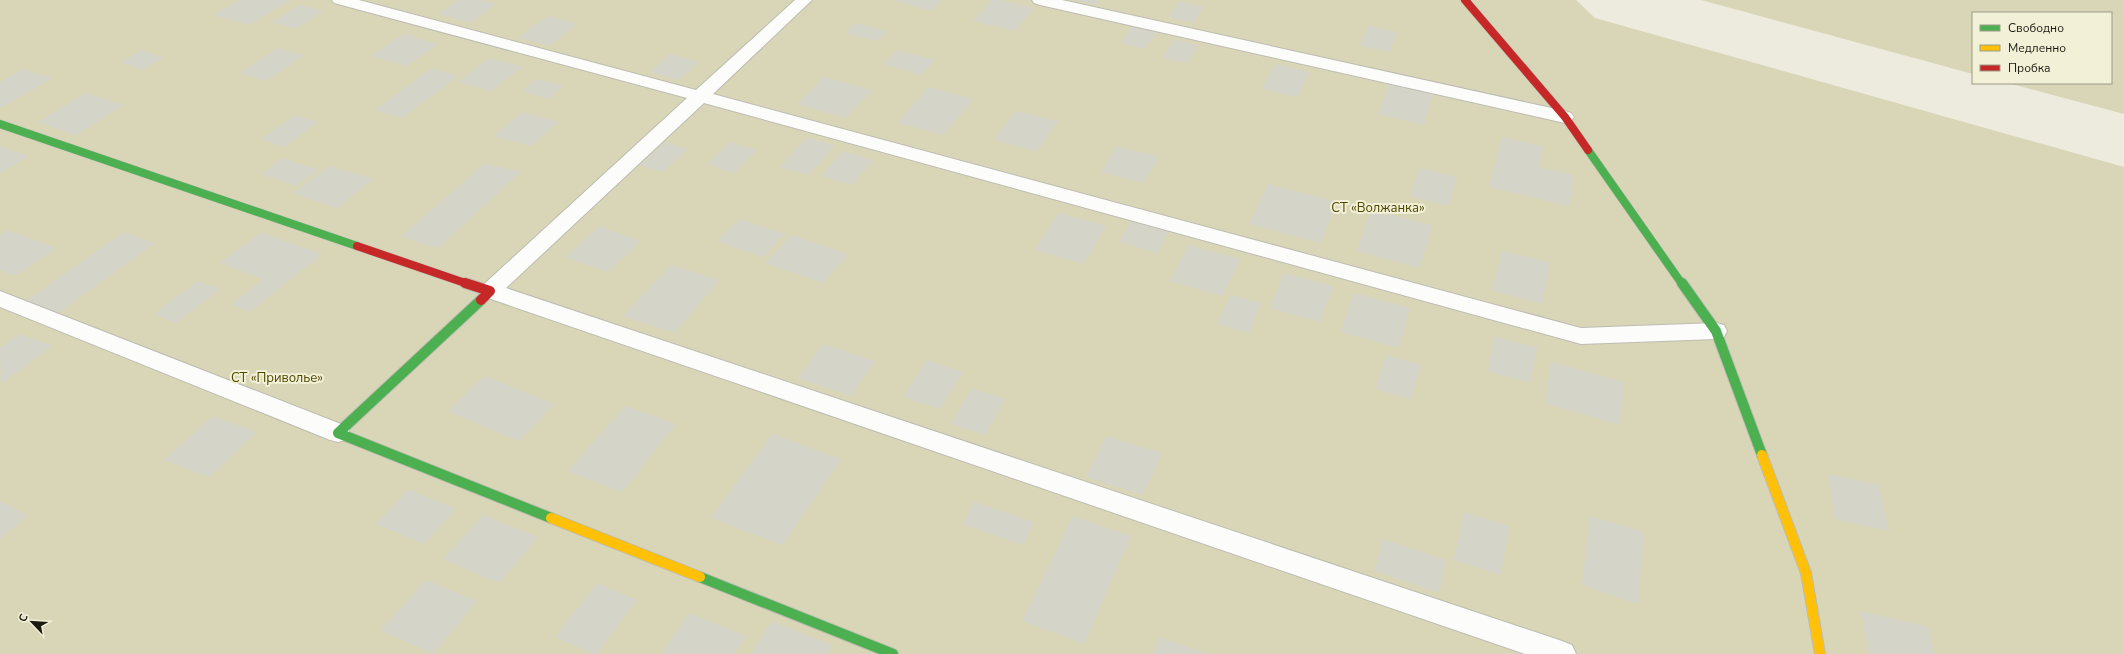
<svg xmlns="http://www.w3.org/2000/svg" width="2124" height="654" font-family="'Nunito Sans',sans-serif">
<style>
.green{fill:#d9d6b8}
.building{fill:#d5d4c9}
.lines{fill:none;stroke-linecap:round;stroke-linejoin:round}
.lane-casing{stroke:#bdbcb2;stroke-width:2}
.fast-far1-casing{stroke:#bdbcb2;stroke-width:9}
.fast-casing{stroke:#bdbcb2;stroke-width:12}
.slow-casing{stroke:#bdbcb2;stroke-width:12}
.jam-far1-casing{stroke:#bdbcb2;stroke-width:9}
.jam-casing{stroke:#bdbcb2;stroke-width:12}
.lane{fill:#fcfcfa;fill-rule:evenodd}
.fast-far1{stroke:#4caf50;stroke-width:8}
.fast{stroke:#4caf50;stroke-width:10}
.slow{stroke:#ffc107;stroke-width:10}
.jam-far1{stroke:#c62828;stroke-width:8}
.jam{stroke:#c62828;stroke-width:10}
.labels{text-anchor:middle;stroke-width:4;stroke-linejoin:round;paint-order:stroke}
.park-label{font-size:13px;fill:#4e4700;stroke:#f2f0d7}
</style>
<rect width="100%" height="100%" fill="#ecebdd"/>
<path class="green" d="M0,0H1576L1595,18L2124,167V654H0Z
M1701,0H2124V114L2008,83H2111V13H1973V74Z"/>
<path class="building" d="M240,0H290L249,25L214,15Z
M459,0H480L496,4L471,23L439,14Z
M892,0H942L932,11Z
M991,0H1001L1034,8L1015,31L973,21Z
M1076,0H1099L1096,5Z
M1179,1L1203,7L1194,23L1169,17Z
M300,5L323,11L295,29L273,22Z
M547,16L577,24L550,46L518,38Z
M854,23L888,31L877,41L845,33Z
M1132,26L1157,32L1145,49L1120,43Z
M1368,26L1397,32L1390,52L1360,46Z
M403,34L438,44L407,66L371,56Z
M1174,39L1198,45L1187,63L1163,58Z
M278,48L305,55L266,81L239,73Z
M142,50L163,58L142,70L121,62Z
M898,50L935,60L921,75L884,64Z
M670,54L699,62L679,80L650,72Z
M490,58L522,67L491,91L458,82Z
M1275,64L1309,72L1298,97L1262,89Z
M432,68L458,76L402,118L375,110Z
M23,69L53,78L0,108V82Z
M824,77L872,90L846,118L797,104Z
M537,79L563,86L549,99L522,91Z
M1390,83L1433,93L1424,125L1378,114Z
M928,87L973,99L944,135L898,123Z
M86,93L124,105L76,135L38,122Z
M1016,111L1058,121L1037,151L994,140Z
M522,112L558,122L531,146L494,136Z
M295,115L318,122L284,147L261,139Z
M1502,137L1543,146L1539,167L1574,175L1569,206L1489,187Z
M806,138L835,145L809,175L780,167Z
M665,142L688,149L663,172L640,165Z
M730,142L757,150L734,173L708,164Z
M0,146L29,156L0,174Z
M1116,146L1159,157L1144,183L1101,172Z
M842,151L873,160L852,185L821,176Z
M283,158L318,170L296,186L261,174Z
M485,163L521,172L438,248L401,237Z
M329,166L373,179L337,208L293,193Z
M1419,168L1457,177L1449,206L1410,196Z
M1268,184L1337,202L1321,243L1249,224Z
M1371,210L1432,225L1420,268L1357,251Z
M1058,213L1106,226L1084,264L1035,250Z
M1132,218L1170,229L1158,253L1119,242Z
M739,219L785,234L763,257L717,241Z
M599,226L640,241L608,272L566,257Z
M8,230L56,248L15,276L0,270V236Z
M124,232L155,243L58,313L26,301Z
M261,233L322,254L250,312L231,305L263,279L220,263Z
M791,235L848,254L823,283L765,263Z
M1189,245L1240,259L1223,296L1170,281Z
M1502,250L1550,263L1542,304L1492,290Z
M671,265L719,280L675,333L623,316Z
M1284,273L1333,286L1320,322L1270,308Z
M198,281L220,289L176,323L154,314Z
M1354,293L1410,308L1399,348L1341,332Z
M1231,295L1261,303L1249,333L1217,324Z
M20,334L52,346L1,384L0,348Z
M1494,336L1537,348L1530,383L1488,371Z
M823,344L875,361L851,396L798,378Z
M1386,355L1421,365L1411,399L1376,389Z
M927,360L963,372L940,409L903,397Z
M1551,362L1624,382L1620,425L1545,403Z
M485,376L554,404L519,441L448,411Z
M972,388L1005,399L985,435L951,424Z
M625,406L676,424L622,492L568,471Z
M213,416L257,432L209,477L164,460Z
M772,434L841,459L783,545L711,518Z
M1106,436L1162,453L1143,495L1086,477Z
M1828,474L1879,485L1889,531L1835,519Z
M409,489L456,509L424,544L376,524Z
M0,501L28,515L0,539Z
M974,502L1034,522L1023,545L963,524Z
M1464,512L1509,526L1501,575L1454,560Z
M483,515L538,537L499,583L443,559Z
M1073,516L1131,536L1084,644L1022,621Z
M1590,516L1644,532L1638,604L1582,585Z
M1382,539L1446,560L1439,593L1375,571Z
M426,580L477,601L433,654L381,630Z
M597,583L637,600L597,654H593L555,637Z
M1861,611L1928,627L1935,654H1869Z
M689,613L746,636L734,654H661Z
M772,621L832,645L827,654H751Z
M1160,637L1208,654H1153Z"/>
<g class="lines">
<g class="lane-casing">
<path id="lane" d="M332,0H359L696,90L795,0H812L713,94L1581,328L1716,323L1724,325L1727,331L1724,337L1716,339L1581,344L704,103L506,288L1562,641L1572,645L1576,654H1525L482,296L479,291L482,286L687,98L334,3Z
M1032,0H1062L1565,111L1571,113L1574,117L1571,121L1565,123L1040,5L1034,3Z
M0,291L346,426L350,433L346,440L338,442L330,440L0,307Z"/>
</g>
<g class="fast-far1-casing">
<path id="fast-far1" d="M0,124L357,246
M1588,150L1682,284"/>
</g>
<g class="fast-casing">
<path id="fast" d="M1682,283L1716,331L1762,455
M481,300L338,433L551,518
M700,577L893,654"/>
</g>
<g class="slow-casing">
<path id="slow" d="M1762,455L1806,573L1820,654
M551,518L700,577"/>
</g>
<g class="jam-far1-casing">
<path id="jam-far1" d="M1465,0L1565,117L1588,150
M357,246L468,284"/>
</g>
<g class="jam-casing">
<path id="jam" d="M465,283L490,291L481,300"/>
</g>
<use href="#lane" class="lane"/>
<use href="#fast-far1" class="fast-far1"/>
<use href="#fast" class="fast"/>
<use href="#slow" class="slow"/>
<use href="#jam-far1" class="jam-far1"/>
<use href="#jam" class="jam"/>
</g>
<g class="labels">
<g class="park-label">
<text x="1378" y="212">СТ «Волжанка»</text>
<text x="277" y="382">СТ «Приволье»</text>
</g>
</g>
<rect x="1972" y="12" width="140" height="72" fill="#f2f0d7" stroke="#9c9b88"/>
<rect x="1980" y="25" width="20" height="6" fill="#4caf50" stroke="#9c9b88"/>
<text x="2008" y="32" font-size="12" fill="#1c1b12">Свободно</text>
<rect x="1980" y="45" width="20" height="6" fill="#ffc107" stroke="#9c9b88"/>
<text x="2008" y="52" font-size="12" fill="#1c1b12">Медленно</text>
<rect x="1980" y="65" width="20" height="6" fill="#c62828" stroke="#9c9b88"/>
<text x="2008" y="72" font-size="12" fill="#1c1b12">Пробка</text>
<g transform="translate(32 622) rotate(295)" stroke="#f2f0d7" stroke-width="3" paint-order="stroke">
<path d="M0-3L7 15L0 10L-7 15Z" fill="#1c1b12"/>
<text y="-6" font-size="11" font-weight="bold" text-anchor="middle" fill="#1c1b12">С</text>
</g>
</svg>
